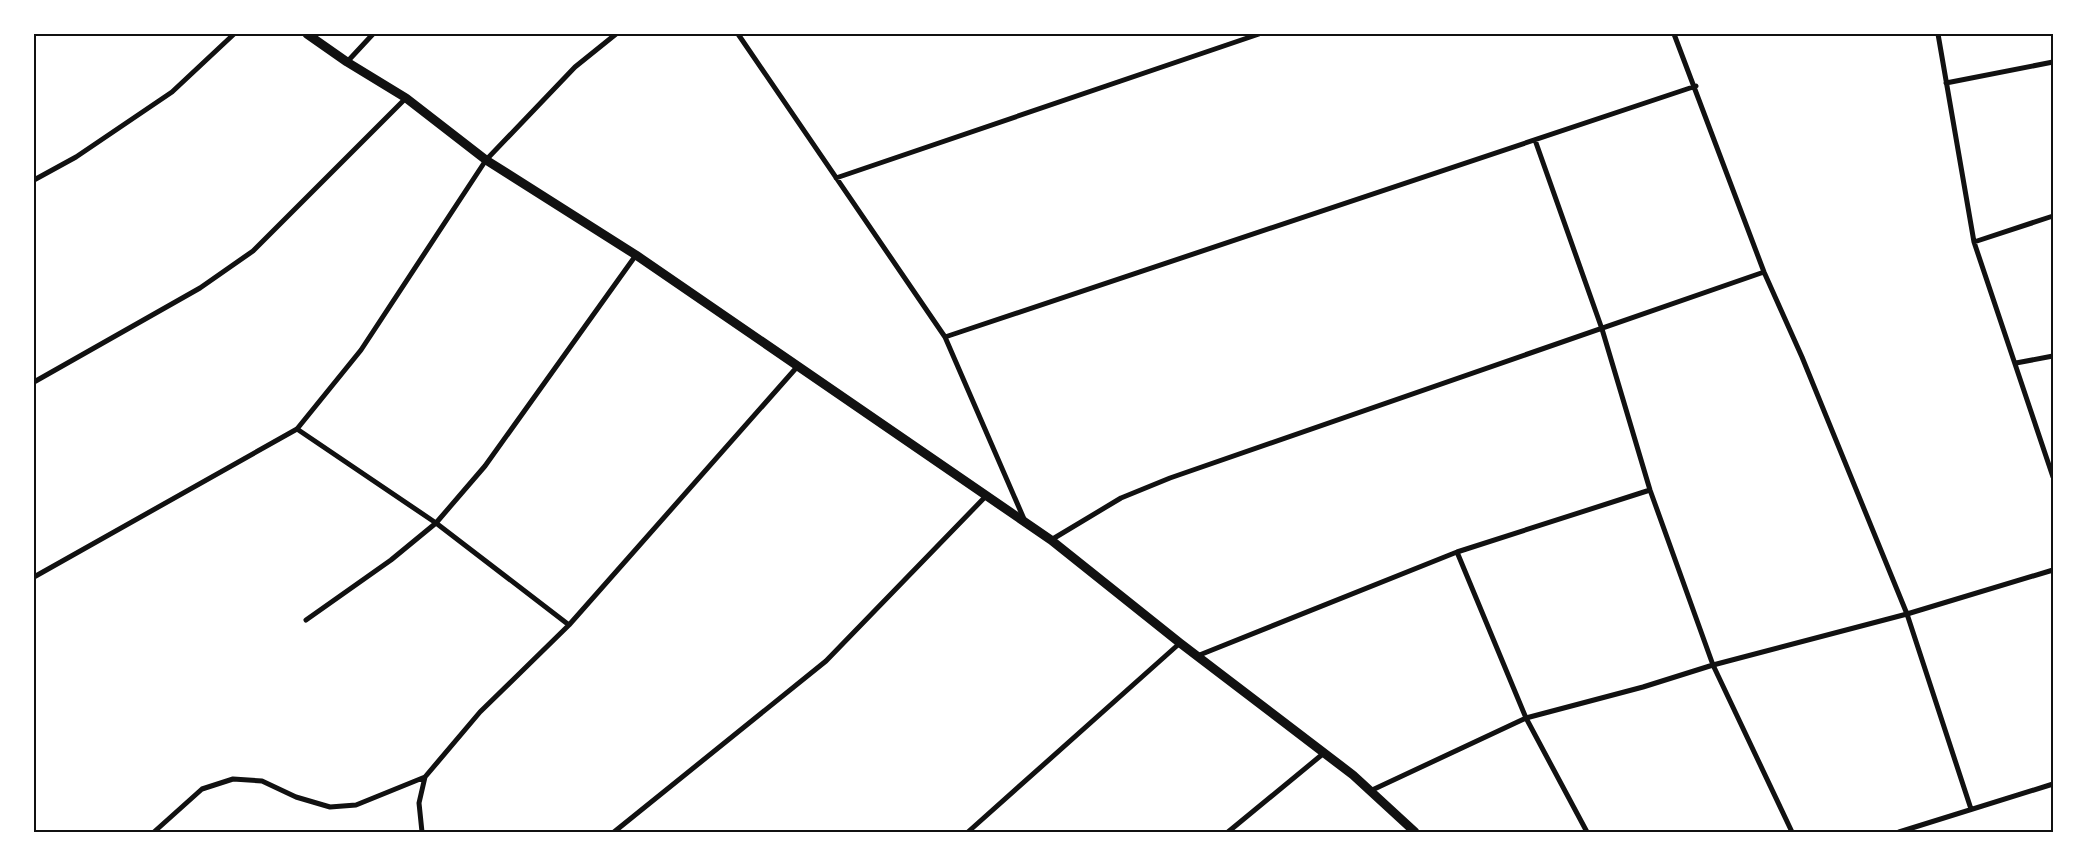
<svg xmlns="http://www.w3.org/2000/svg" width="2087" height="866" font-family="Lato,sans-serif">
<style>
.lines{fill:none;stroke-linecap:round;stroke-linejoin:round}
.minor{stroke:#111;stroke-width:5}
.tertiary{stroke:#111;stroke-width:9}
.neatline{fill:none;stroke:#111;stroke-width:2}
</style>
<rect width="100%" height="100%" fill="#fff"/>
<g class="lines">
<path class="minor" d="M738,34L945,337L1024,519
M1674,34L1764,272L1802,357L1907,614L1971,809
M1938,34L1974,242L2053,477
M347,62L373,34
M1946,83L2053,62
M1535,140L1602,329L1650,490L1713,665L1792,832
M836,178L1259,34
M34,180L76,157L172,92L234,34
M1974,242L2053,216
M945,337L1696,86
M2016,363L2053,356
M34,382L200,288L253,251L406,98
M297,429L436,523L569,625
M1051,540L1121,498L1170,478L1764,272
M1457,552L1526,718L1587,832
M34,577L297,429L361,350L486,160L575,67L616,34
M306,620L391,560L436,523L485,466L636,255
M1197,656L1457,552L1650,490
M1370,791L1526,718L1643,687L1713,665L1907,614L2053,570
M154,832L202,789L233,779L262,781L296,797L330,807L356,805L425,777
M422,832L419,803L425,777L480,712L569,625L797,367
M614,832L826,661L986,496
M968,832L1180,643
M1228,832L1324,753
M1899,832L2053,784"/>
<path class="tertiary" d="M307,34L347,62L406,98L486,160L636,255L1051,540L1180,643L1353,775L1415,832"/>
</g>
<rect width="2087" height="866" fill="none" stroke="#ffffff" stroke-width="70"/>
<rect x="35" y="35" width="2017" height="796" class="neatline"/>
</svg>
